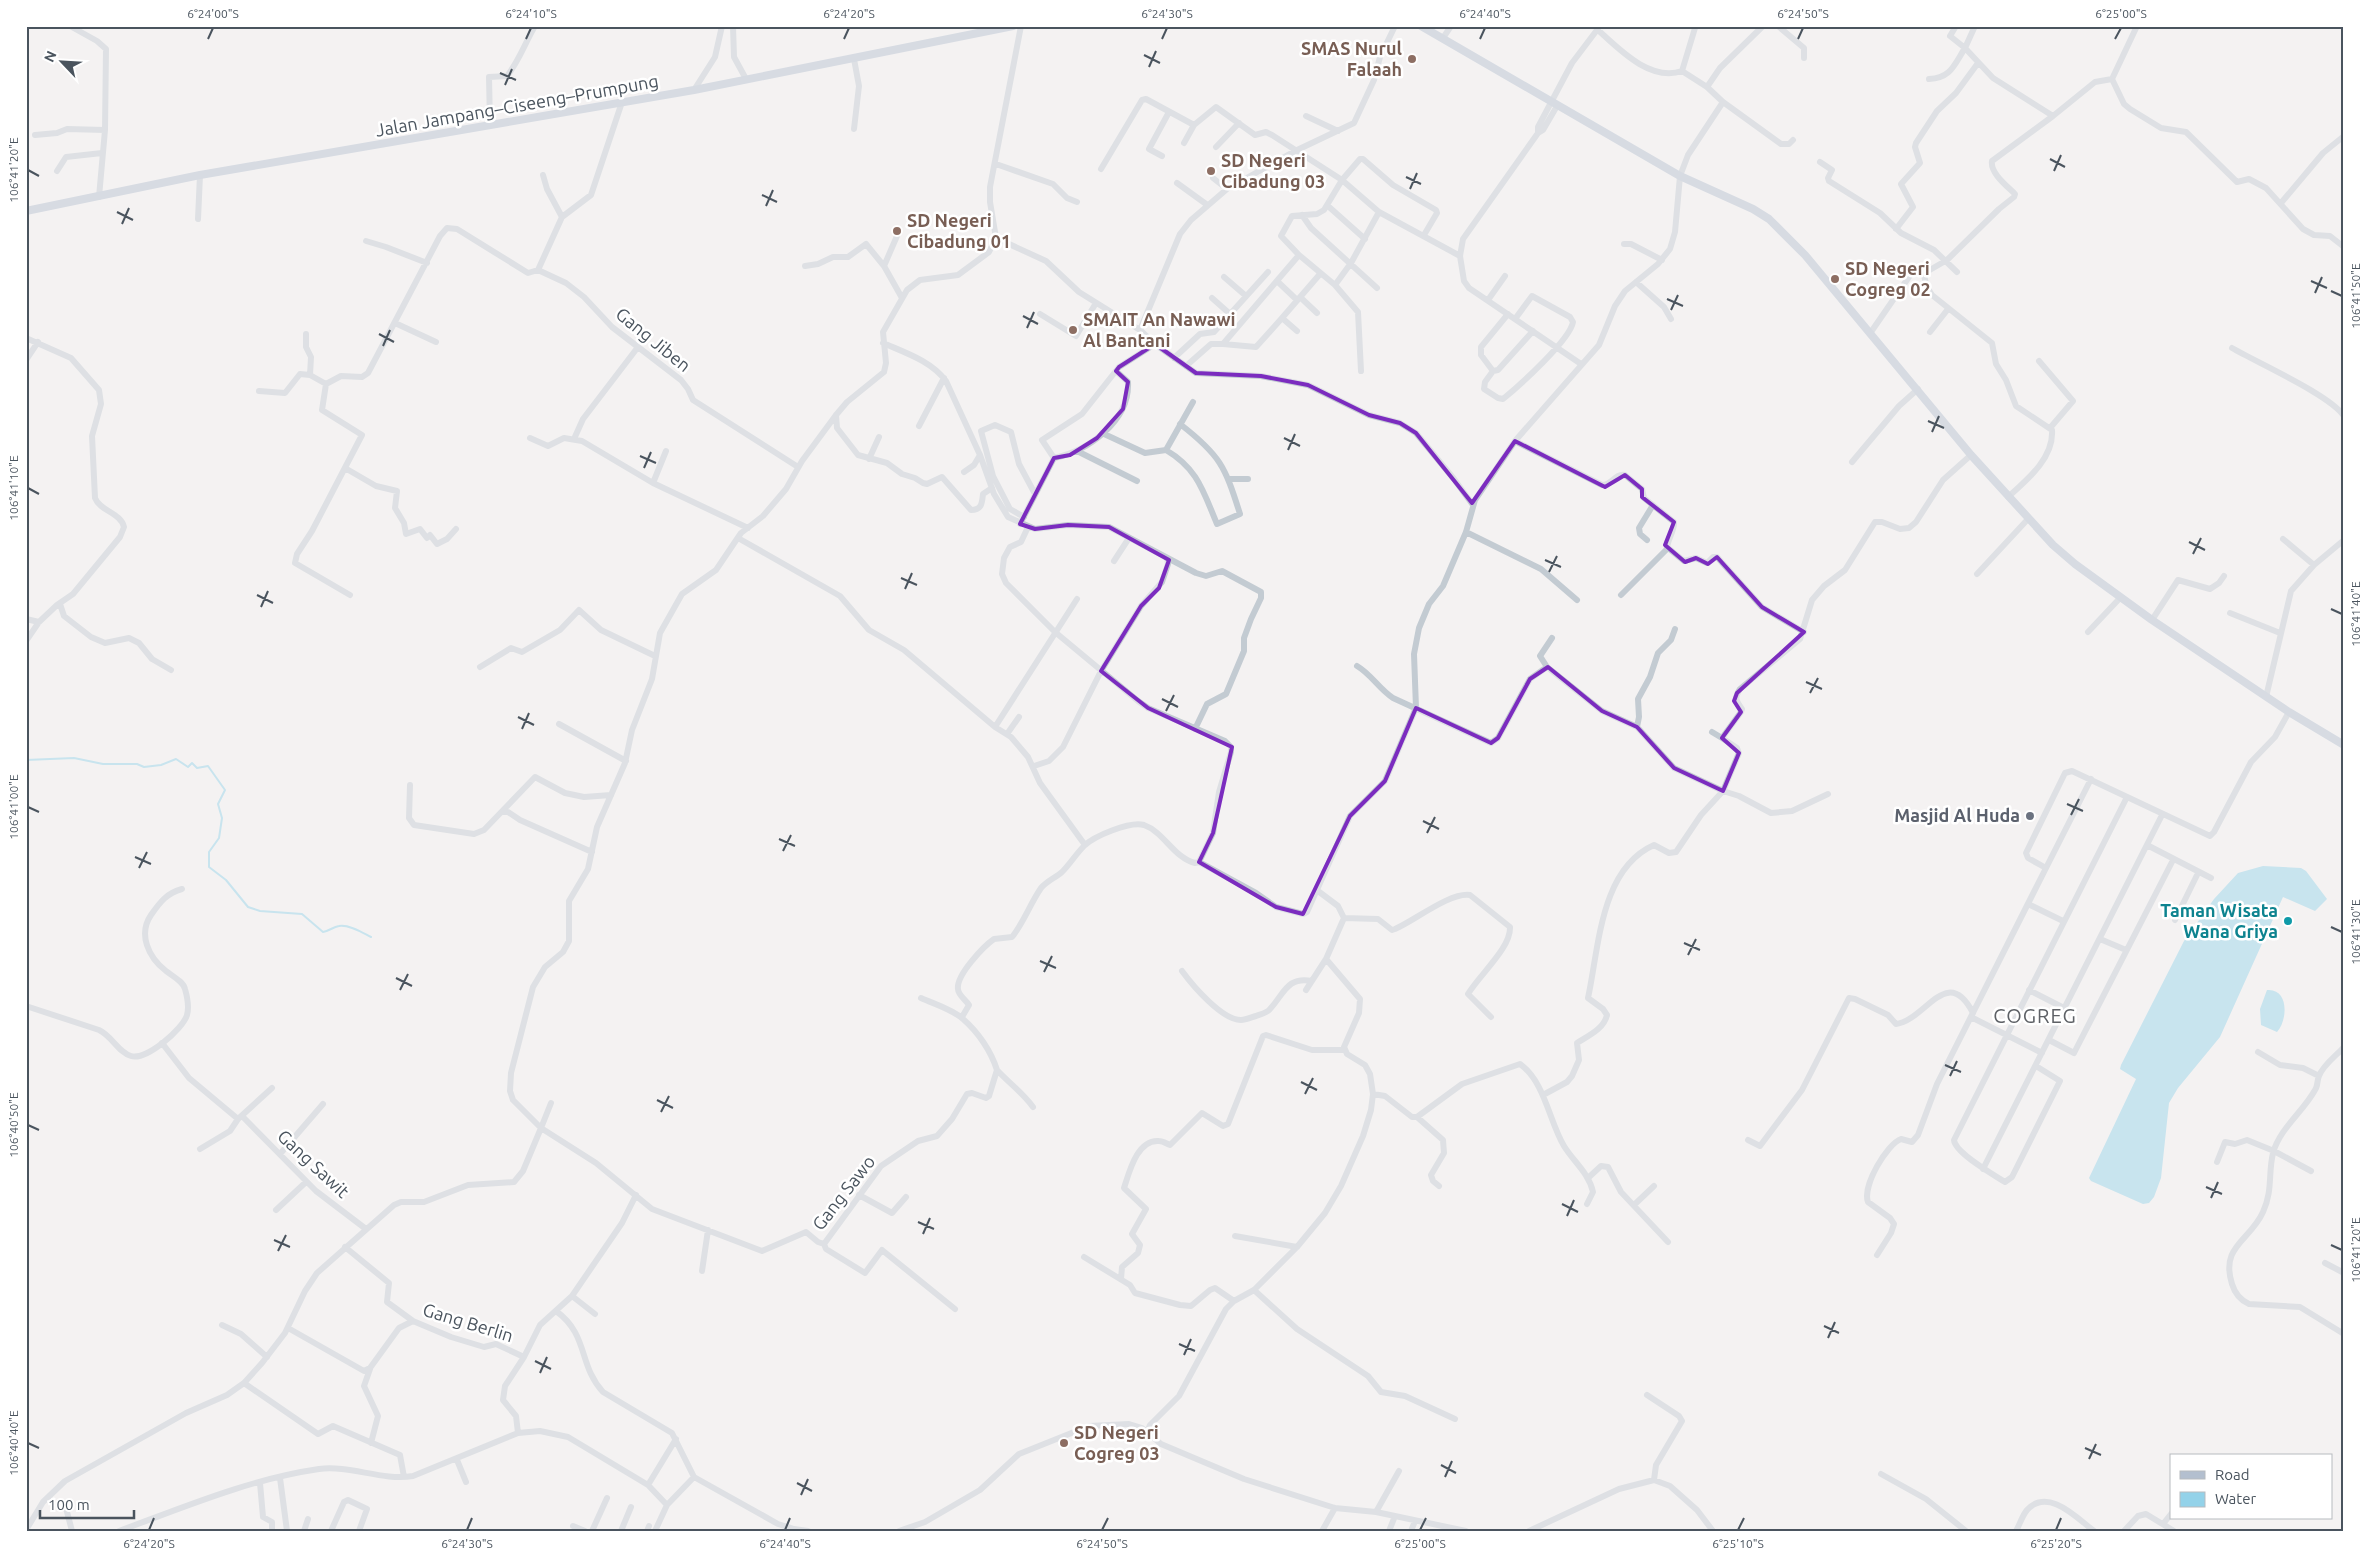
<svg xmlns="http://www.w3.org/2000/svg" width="2370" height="1557" font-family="Ubuntu,sans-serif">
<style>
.water{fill:#93d2e9}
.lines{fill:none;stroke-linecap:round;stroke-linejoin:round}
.stream{stroke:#93d2e9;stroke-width:2}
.minor{stroke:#c3cbd2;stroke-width:6}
.major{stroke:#b3bfcf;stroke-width:8}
.marked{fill:none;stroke:#7b2cbf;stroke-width:4;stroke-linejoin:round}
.ticks{fill:none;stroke:#4a545e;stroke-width:2}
.education-dot{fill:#8d6e63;stroke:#fff;stroke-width:2}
.worship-dot{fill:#6b7280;stroke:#fff;stroke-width:2}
.culture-dot{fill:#0f9aa8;stroke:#fff;stroke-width:2}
.labels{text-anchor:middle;stroke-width:5;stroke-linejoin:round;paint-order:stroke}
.education-label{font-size:18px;font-weight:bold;fill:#785e54;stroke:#fff;text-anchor:start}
.street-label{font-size:18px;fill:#4a545e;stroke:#fff}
.worship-label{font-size:18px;font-weight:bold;fill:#5b616d;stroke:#fff;text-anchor:end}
.culture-label{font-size:18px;font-weight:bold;fill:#0d838f;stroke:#fff;text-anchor:end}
.quarter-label{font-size:20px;letter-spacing:1px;fill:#5e6166;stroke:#fff}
.neatline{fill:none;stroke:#4a545e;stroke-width:2}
.ticks-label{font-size:12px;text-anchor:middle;fill:#4a545e}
</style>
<rect width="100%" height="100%" fill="#f4f2f2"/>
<path class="water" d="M2263,866L2301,868L2306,871L2327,899L2315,911L2283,897L2220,1037L2178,1088L2169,1103L2161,1178L2154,1197L2149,1203L2143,1204L2091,1181L2089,1178L2136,1079L2120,1069L2121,1065L2184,941L2214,899L2238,873Z
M2267,990C2289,988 2288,1020 2277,1032L2261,1025L2260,1009Z"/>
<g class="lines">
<path class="stream" d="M26,760L74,758L103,764H137L144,767L161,765L176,759L188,767L192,763L197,768L208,766L225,790L218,804L222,818L219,838L209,852V867L226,880L248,907L260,911L302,914L323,932C329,931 333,927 339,926C349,924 363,933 371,937"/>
<path class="minor" d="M70,26L97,41L106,49L105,130L99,197
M733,26L734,57L746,79
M1778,26L1804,48V58
M1975,26L1965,48L1993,78L2053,116
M1695,28L1682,71L1707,87
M1598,30C1619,49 1650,82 1682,71
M1443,38L1451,26
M854,59L859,86L854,129
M1929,79C1951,78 1954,65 1965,48L1950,36L1956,26
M2112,79L2124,104L2130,109L2161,128L2186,132L2237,182L2249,179L2266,188L2303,229L2314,235L2330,236L2344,247
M694,90L715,57L722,26
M1723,102L1781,144H1789L1793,140
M1557,106L1543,130L1538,133L1463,239L1460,256L1464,281L1469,288L1581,364
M1306,116L1338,131
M490,124L489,77L507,76C519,61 525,43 535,26
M1538,133V127L1572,63L1600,26
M35,135L57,133L67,129L105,130
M1184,143L1194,125
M1216,147L1239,123
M1162,156L1149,149L1169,112
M1820,162L1832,170L1828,178L1829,181L1880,213L1901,233L1934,250L1957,272
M996,164L1053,184L1067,198L1077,202
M1101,169L1142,100L1146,99L1194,125L1216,107L1255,135L1266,132L1272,135L1342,180L1379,212L1460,256
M57,171L66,157L102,153
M543,175L547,189L562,217
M1213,178L1227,189
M1177,183L1206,204
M2281,203L2323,153L2344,136
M1328,206L1365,239
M1379,212L1351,263L1335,285L1299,255L1281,236L1292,216L1317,214L1324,210L1342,180L1360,159H1363L1393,185L1436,210L1437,213L1424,235
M1302,215L1311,228L1377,288
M198,219L200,175
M1896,229L1913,207L1901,184L1920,163L1915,147L1916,143L1937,111L1956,93L1978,63
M897,236L884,266L902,298
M996,238L1046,261L1079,292L1140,330L1180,234L1191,220L1227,189L1295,151L1354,123L1374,80L1380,57L1395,26
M366,241L386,247L427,263
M1624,244H1631L1662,260
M805,266L818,264L833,257H848L866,244L884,266
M538,270L566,283L584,297L612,327L681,380L688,389L693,400L798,467
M1923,272L1927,287L1932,295L1992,343L1996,364L2006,380L2016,406L2052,430C2054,458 2027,480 2008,497
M1224,277L1246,296
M1277,281L1297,300
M1636,282L1664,307L1671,319
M1335,285L1358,312L1361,371
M1300,297L1317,313
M1212,298L1230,314
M1488,300L1505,276
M1040,314L1076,336L1096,303
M1282,318L1256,347L1223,344L1299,255
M395,323L436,342
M1140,330L1155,344L1196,373L1261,376L1308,385L1369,415L1400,423L1416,433L1454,479L1473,505
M1297,331L1282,318L1320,274
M1871,332L1911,274L1928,271L1947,260L1999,209L2014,197L2015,194C2007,186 1990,173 1992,161L2053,116L2095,82L2112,79L2137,26
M1930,332L1948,309
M306,334V347L311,357L310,375
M26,338L71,358L99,390L101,404L92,436L95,498C100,511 121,513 124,527L120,537L73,594L57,605L39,622L26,641
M883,343C906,353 931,361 946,381L980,455L994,494L1008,517L1035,529L1068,525L1109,527L1196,573L1206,576L1222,571L1261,592V598L1251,619L1244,638V651L1226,694L1207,704L1195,729
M2232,348C2258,363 2330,395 2344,416
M1174,358L1200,334L1214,332L1268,272
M26,360L38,342
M2039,361L2073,401L2050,428
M1186,366L1211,344H1223
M1493,371L1485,382L1484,389L1498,398L1503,399C1519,386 1570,340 1573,322L1570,317L1532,296L1515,319
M1493,371L1481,355V347L1508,314
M1493,371L1498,370L1533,331
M326,384L322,410L362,435L312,531L297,554L295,563L350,595
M259,391L285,393L300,374L310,375L326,384L341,376L362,377L368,373L440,236L447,228L457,229L528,273L538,270L562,217L591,195L622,102
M836,415L837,428L858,455L887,463L902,474L915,478L923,483L927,484L942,477L971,510C982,510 982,503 983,494L992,488
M919,426L944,378
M1102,433L1145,453L1166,450L1193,402
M530,438L548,446L564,438L582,441L653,483L748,528
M574,439L583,419L638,347
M1515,441L1602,485C1611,486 1615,473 1625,475L1642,489L1644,498L1674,522C1675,530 1667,540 1667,549L1621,595
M1166,450C1198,469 1203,491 1217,524L1240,514C1225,466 1220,455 1180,424
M1077,451L1137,481
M1054,458C1088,451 1130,421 1128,382L1116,371
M869,459L879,437
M1852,462L1899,406L1918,389
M345,468L376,486L397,491L395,508L404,523L406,534L420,529L427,538L430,535L437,544L447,539L456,529
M964,472L974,465L980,455
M1229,479H1248
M653,483L666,451
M1024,517L1010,509L993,476L981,431L995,425L1011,432L1019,464L1035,494
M1020,524L1054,458L1042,440L1082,414L1119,367L1155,344
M1466,532L1541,569L1577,600
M738,538L840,596L869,630L904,650L995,727L1011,737L1028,757L1040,783L1085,845
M2283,539L2314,565
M1647,540L1640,534L1639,528L1653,505
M1667,547L1684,561L1696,558L1707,563L1713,557H1717L1762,607L1804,632
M1114,561L1129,538
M1977,574L2028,519
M60,604L64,616L91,637L105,643L129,638L139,643L152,659L171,670
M2230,613L2280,633
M26,619L39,622
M2152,620L2178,580L2210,589L2219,583L2224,576
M2088,632L2120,598
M1357,666C1371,674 1379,689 1393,698L1491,743L1498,738L1530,679L1547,667L1602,711L1637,727L1674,768L1723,791L1739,796L1771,813L1792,811L1828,794
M480,667L511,648L522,652L560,630L579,610L601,630L655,656
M1547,667L1540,656L1552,638
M2266,697L2291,591L2314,565L2344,540
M559,724L626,761
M995,727L1077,599
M1637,727L1639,717L1638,699L1650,677L1658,653L1671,640L1675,629
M1712,732L1722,738L1741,712L1742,709C1736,701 1734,698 1740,689L1800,639L1812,600L1824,586L1845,570L1875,522H1882L1900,529L1909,528L1916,522L1943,480L1971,455
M1007,734L1019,717
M1034,766L1049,761L1063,747L1101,671L1141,606L1162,582L1168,564L1167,558
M410,785L409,818L414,825L474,834L484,830L535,777L565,793L584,797L611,795
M503,812H508L520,820L592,852
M2147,845L2211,878
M1199,862L1256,893L1276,907L1303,914L1307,912L1350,816L1385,781L1416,708L1414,654L1419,628L1429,604L1443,586L1466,532L1475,500L1515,441L1599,345L1615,306L1625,291L1658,264L1670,249L1675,232L1680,176L1688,155L1723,102L1707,87L1720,68L1763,26
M2046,868L2091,779
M2028,904L2063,921
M1344,918L1378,919L1392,930L1395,929C1414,921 1450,892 1470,895L1510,927C1511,948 1480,974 1468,994L1491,1017
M2175,920L2198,873
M2100,939L2126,950
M1182,971C1193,986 1222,1020 1241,1020C1246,1020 1252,1017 1256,1016C1261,1014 1267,1013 1270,1009C1284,994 1287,976 1312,981
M1306,990L1326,959
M2029,990L2064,1008
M26,1006L99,1030C112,1036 118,1052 131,1056C146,1061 183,1029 187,1015C189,1008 187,996 185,989C183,981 172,976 166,971C148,957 138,934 151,915C160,902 167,893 182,889
M962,1017L969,1005C966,1000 958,995 958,989C956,975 984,946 994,939L1012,937C1024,922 1030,904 1041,888C1047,881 1055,878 1062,872C1070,864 1076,854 1084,846C1094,836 1130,821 1144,825C1164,832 1174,858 1195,863L1199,862L1213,833L1219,792L1231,752V747L1225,741L1148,708L1138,701L1055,632L1006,583L1002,574L1004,558L1010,547L1021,542L1028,527
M1971,1017L2042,1053
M2049,1040L2074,1053L2173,860
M162,1043L189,1078L238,1119
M2344,1047C2336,1056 2323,1065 2319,1076C2317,1080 2318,1086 2315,1090C2303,1112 2280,1128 2273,1153C2268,1174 2273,1190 2263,1212C2250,1241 2220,1246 2232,1284C2235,1294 2240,1300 2249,1304L2300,1307L2344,1334
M2258,1052L2280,1065L2303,1068L2319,1076
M2036,1066L2060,1081L2012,1177L2005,1182C1994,1175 1955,1153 1954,1140L2127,797
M997,1070C1009,1083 1023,1093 1033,1107
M1373,1094L1385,1096L1412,1117H1417L1462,1084L1520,1064C1545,1082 1549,1121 1564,1146C1573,1161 1589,1173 1593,1192L1587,1204
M1543,1095L1567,1082L1572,1076L1579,1060L1577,1043C1588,1036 1604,1029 1607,1015L1603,1009L1588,998C1599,948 1600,869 1654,845L1669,853L1676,852L1701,815L1723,791L1739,753L1737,748L1722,738
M551,1103L541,1128L596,1163L652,1209L762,1251L806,1232L818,1242L824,1244L881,1166L918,1141L937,1136L952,1119L967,1094L972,1093L986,1098L989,1096L997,1070C991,1051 978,1032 963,1019C952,1009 934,1004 921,998
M243,1117L316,1191L366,1229
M1417,1117L1443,1140L1444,1153L1431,1175L1433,1181L1439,1186
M1748,1140L1760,1146L1802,1090L1849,998L1855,999L1888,1015L1896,1024C1926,1020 1947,963 1973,1013
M200,1149L230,1131L238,1119L272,1088
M280,1154L323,1104
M2217,1162L2225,1142L2235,1144L2247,1140L2274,1151L2311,1171
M1983,1169L2162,815
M1588,1178L1601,1166L1608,1167L1621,1192L1668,1242
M859,1195L892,1213L906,1197
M1634,1205L1654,1186
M276,1210L306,1182
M1235,1236L1297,1247
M824,1244L826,1249L865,1273L882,1250L955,1309
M345,1247L389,1283L387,1302L413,1321
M1877,1255L1891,1233L1894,1224L1890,1218L1868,1202C1862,1186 1887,1144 1901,1139L1912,1142L1918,1135L1937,1084L2046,868L2028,858L2026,853L2065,773L2072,771L2210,836L2214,832L2251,762L2275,737L2289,712
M1084,1257L1130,1285L1135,1293L1180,1305L1191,1306L1210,1290L1215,1288L1234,1301
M2325,1263L2344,1273
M702,1271L708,1230
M1121,1279L1122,1267L1138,1253L1140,1245L1132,1234L1146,1209L1124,1188C1129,1173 1137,1139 1159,1141C1163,1141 1167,1144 1170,1145L1202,1113L1223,1126L1228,1124L1263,1036L1266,1035L1312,1050H1345
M1254,1290L1297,1329L1368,1376L1381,1392L1405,1396L1455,1419
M572,1296L595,1314
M556,1311C589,1335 578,1365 603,1392L672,1433L694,1477L778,1524L794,1529L808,1531
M222,1325L241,1334L267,1357
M288,1328L364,1371L370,1368L399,1328L413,1321L451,1337L484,1347L496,1344L524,1357
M370,1369L364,1386L378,1416L371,1443
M244,1383L318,1434L333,1426L400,1455L404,1477
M1647,1395L1679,1416L1682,1421L1656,1465L1654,1480
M1147,1432L1150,1425L1179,1396L1226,1309L1234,1301L1254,1290L1297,1247L1325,1213L1341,1186L1363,1136L1371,1110L1373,1094L1370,1074L1365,1065L1347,1054L1344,1047L1359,1013L1360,999L1326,959L1344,918L1338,906L1318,891
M518,1433L516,1416L503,1400L505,1386L524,1357L540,1325L572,1296L622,1223L636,1195
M457,1460L466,1482
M1881,1474L1926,1499L1966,1531
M280,1478L287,1531
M260,1483L263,1517L272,1522V1531
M648,1485L676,1439
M66,1508L72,1531
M1376,1512L1399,1471
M2163,1524L2171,1514
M573,1526L585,1531
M26,1530L43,1502L65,1481L186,1413L227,1395L244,1383L262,1363L285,1333L305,1291L317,1273L394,1205L401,1202H424L468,1185L514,1182L523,1171L541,1128L513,1100L510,1091L511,1073L533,987L545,967L563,952L569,941V901L588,869L597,827L625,763L632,730L652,679L660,633L682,594L716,570L741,533L763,516L786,489L802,461L836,415L847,402L884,372L886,363L883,332L907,290L920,280L958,275L989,252L996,238L990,202V187L1021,26
M119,1531C184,1507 250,1479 319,1469C350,1465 382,1481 413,1476L518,1433L540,1431L568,1437L648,1485L667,1505
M304,1531L308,1519
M331,1531L344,1502L348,1500L367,1509L359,1531
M592,1531L607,1498
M621,1531L631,1507
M647,1531L649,1526
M655,1531L667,1505L694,1477
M899,1531L925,1522L980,1490L1019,1454L1089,1426L1129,1424L1142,1428L1161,1444L1244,1479L1335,1508L1376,1512L1466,1531
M1322,1531L1335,1508
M1389,1531L1395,1516
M1411,1531L1415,1521
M1529,1531L1619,1489L1654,1480L1670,1486L1697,1510L1713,1531
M2016,1531C2020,1524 2022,1516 2027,1510C2048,1487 2077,1518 2094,1531
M2124,1531L2138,1516L2146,1514L2174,1531"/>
<path class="major" d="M1421,26L1680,176L1753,209L1769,219L1805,255L1971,455L2053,545L2075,564L2152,620L2289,712L2344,745
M26,211L200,175L694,90L1013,26"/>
</g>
<path d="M0 0H2370V1557H0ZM1155,344L1196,373L1261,376L1308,385L1369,415L1400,423L1416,433L1472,503L1515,441L1605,487L1625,475L1642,489V497L1674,522L1665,545L1685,562L1696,558L1708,564L1717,557L1762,607L1804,632L1737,693L1734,701L1741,712L1722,738L1739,753L1723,791L1674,768L1637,727L1602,711L1548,667L1530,679L1498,738L1491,743L1416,708L1385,781L1350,816L1303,914L1276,907L1199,862L1213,833L1232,747L1148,708L1101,671L1141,606L1159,588L1169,560L1109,527L1068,525L1035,529L1020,524L1054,458L1070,455L1097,438L1123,409L1128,382L1116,371L1119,367Z" fill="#f4f2f2" fill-opacity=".55" fill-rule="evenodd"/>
<path class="marked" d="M1155,344L1196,373L1261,376L1308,385L1369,415L1400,423L1416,433L1472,503L1515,441L1605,487L1625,475L1642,489V497L1674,522L1665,545L1685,562L1696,558L1708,564L1717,557L1762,607L1804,632L1737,693L1734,701L1741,712L1722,738L1739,753L1723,791L1674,768L1637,727L1602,711L1548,667L1530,679L1498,738L1491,743L1416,708L1385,781L1350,816L1303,914L1276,907L1199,862L1213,833L1232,747L1148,708L1101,671L1141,606L1159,588L1169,560L1109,527L1068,525L1035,529L1020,524L1054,458L1070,455L1097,438L1123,409L1128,382L1116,371L1119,367Z"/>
<path class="ticks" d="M208,39L213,28M526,39L531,28M844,39L849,28M1162,39L1167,28M1480,39L1485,28M1798,39L1803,28M2115,39L2121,28M1144,55L1160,63M1149,67L1156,51M500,73L516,80M505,85L512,69M2050,159L2065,167M28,170L39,176M2054,171L2061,155M1406,177L1421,184M1410,189L1417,173M762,195L777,202M766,206L773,190M117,212L133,220M122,224L129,208M2311,281L2327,288M2331,291L2342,296M2315,293L2322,277M1667,299L1683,306M1671,310L1678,295M1023,316L1038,324M1027,328L1034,312M379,334L394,342M383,346L390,330M1928,421L1944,428M1932,432L1939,416M1284,438L1300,446M1288,450L1295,434M640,456L656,463M644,468L651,452M28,488L39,494M2189,542L2205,550M2193,554L2201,538M1545,560L1561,567M1549,572L1557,556M901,578L917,585M905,589L912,573M257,595L273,603M261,607L268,591M2331,609L2342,614M1806,682L1822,689M1810,693L1818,678M1162,699L1178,707M1166,711L1174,695M518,717L534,725M522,729L529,713M2067,804L2083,811M28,807L39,812M2071,815L2079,799M1423,821L1439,829M1427,833L1435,817M779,839L795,846M783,851L791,835M135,857L151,864M139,868L147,852M2331,927L2342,932M1684,943L1700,950M1688,955L1696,939M1040,961L1056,968M1044,972L1052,956M396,978L412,986M400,990L408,974M1945,1065L1961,1072M1950,1076L1957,1061M1301,1082L1317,1090M1305,1094L1313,1078M657,1100L673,1108M661,1112L669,1096M28,1125L39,1130M2206,1187L2222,1194M2211,1198L2218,1182M1562,1204L1578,1212M1567,1216L1574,1200M918,1222L934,1229M923,1234L930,1218M274,1240L290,1247M2331,1245L2342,1250M278,1251L286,1235M1824,1326L1839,1333M1828,1338L1835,1322M1179,1344L1195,1351M1184,1355L1191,1339M535,1361L551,1369M540,1373L547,1357M28,1443L39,1448M2085,1448L2101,1455M2089,1459L2096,1444M1441,1465L1456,1473M1445,1477L1452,1461M797,1483L812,1491M801,1495L808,1479M149,1530L154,1518M467,1530L472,1518M785,1530L790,1518M1102,1530L1108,1518M1420,1530L1426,1518M1738,1530L1744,1518M2056,1530L2061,1518"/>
<g class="education-dot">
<circle cx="1412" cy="59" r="5"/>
<circle cx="1211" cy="171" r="5"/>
<circle cx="897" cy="231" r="5"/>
<circle cx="1835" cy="279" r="5"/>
<circle cx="1073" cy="330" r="5"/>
<circle cx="1064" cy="1443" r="5"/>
</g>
<circle class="worship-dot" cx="2030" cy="816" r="5"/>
<circle class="culture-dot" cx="2288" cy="921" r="5"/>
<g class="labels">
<g class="education-label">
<text x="1402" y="55" text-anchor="end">SMAS Nurul<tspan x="1402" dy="21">Falaah</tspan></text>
<text x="1221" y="167">SD Negeri<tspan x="1221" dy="21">Cibadung 03</tspan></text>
<text x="907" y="227">SD Negeri<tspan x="907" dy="21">Cibadung 01</tspan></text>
<text x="1845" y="275">SD Negeri<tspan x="1845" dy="21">Cogreg 02</tspan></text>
<text x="1083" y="326">SMAIT An Nawawi<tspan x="1083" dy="21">Al Bantani</tspan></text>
<text x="1074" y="1439">SD Negeri<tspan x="1074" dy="21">Cogreg 03</tspan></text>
</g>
<g class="street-label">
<text transform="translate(517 106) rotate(-10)" y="6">Jalan Jampang–Ciseeng–Prumpung</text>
<text transform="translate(653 340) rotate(39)" y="6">Gang Jiben</text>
<text transform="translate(313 1164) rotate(43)" y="6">Gang Sawit</text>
<text transform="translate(844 1193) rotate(-52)" y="6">Gang Sawo</text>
<text transform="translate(468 1323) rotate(17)" y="6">Gang Berlin</text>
</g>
<g class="worship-label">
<text x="2020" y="822">Masjid Al Huda</text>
</g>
<g class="culture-label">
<text x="2278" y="917">Taman Wisata<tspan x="2278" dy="21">Wana Griya</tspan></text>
</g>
<g class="quarter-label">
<text x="2035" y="1023">COGREG</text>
</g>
</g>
<rect width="2370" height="1557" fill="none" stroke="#ffffff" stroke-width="55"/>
<rect x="2170" y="1454" width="162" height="65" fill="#ffffff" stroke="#b7bbbf"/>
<rect x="2180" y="1471" width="25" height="8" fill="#b3bfcf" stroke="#b7bbbf"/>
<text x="2215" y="1480" font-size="15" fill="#4a545e">Road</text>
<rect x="2180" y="1492" width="25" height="15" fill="#93d2e9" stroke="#b7bbbf"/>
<text x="2215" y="1504" font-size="15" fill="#4a545e">Water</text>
<g transform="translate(62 62) rotate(295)" stroke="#ffffff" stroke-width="4" paint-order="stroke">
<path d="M0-4L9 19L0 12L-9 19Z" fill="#4a545e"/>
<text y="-8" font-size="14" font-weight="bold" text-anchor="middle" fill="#4a545e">N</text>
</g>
<path d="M40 1510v8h94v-8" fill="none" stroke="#4a545e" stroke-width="2.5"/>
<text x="48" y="1510" font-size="15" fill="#4a545e" stroke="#ffffff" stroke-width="4" paint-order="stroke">100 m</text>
<rect x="28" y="28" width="2314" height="1502" class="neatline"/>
<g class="ticks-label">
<text x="213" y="18">6°24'00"S</text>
<text x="531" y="18">6°24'10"S</text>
<text x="849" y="18">6°24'20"S</text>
<text x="1167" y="18">6°24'30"S</text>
<text x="1485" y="18">6°24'40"S</text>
<text x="1803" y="18">6°24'50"S</text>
<text x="2121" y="18">6°25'00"S</text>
<text transform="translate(14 170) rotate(-90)" y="4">106°41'20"E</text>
<text transform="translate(2356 296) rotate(-90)" y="4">106°41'50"E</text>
<text transform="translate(14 488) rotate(-90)" y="4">106°41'10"E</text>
<text transform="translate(2356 614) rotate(-90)" y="4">106°41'40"E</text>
<text transform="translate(14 807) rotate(-90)" y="4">106°41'00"E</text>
<text transform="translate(2356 932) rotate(-90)" y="4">106°41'30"E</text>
<text transform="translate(14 1125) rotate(-90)" y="4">106°40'50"E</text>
<text transform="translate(2356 1250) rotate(-90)" y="4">106°41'20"E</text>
<text transform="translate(14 1443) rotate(-90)" y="4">106°40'40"E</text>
<text x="149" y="1548">6°24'20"S</text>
<text x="467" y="1548">6°24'30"S</text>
<text x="785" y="1548">6°24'40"S</text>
<text x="1102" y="1548">6°24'50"S</text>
<text x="1420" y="1548">6°25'00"S</text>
<text x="1738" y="1548">6°25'10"S</text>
<text x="2056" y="1548">6°25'20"S</text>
</g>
</svg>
